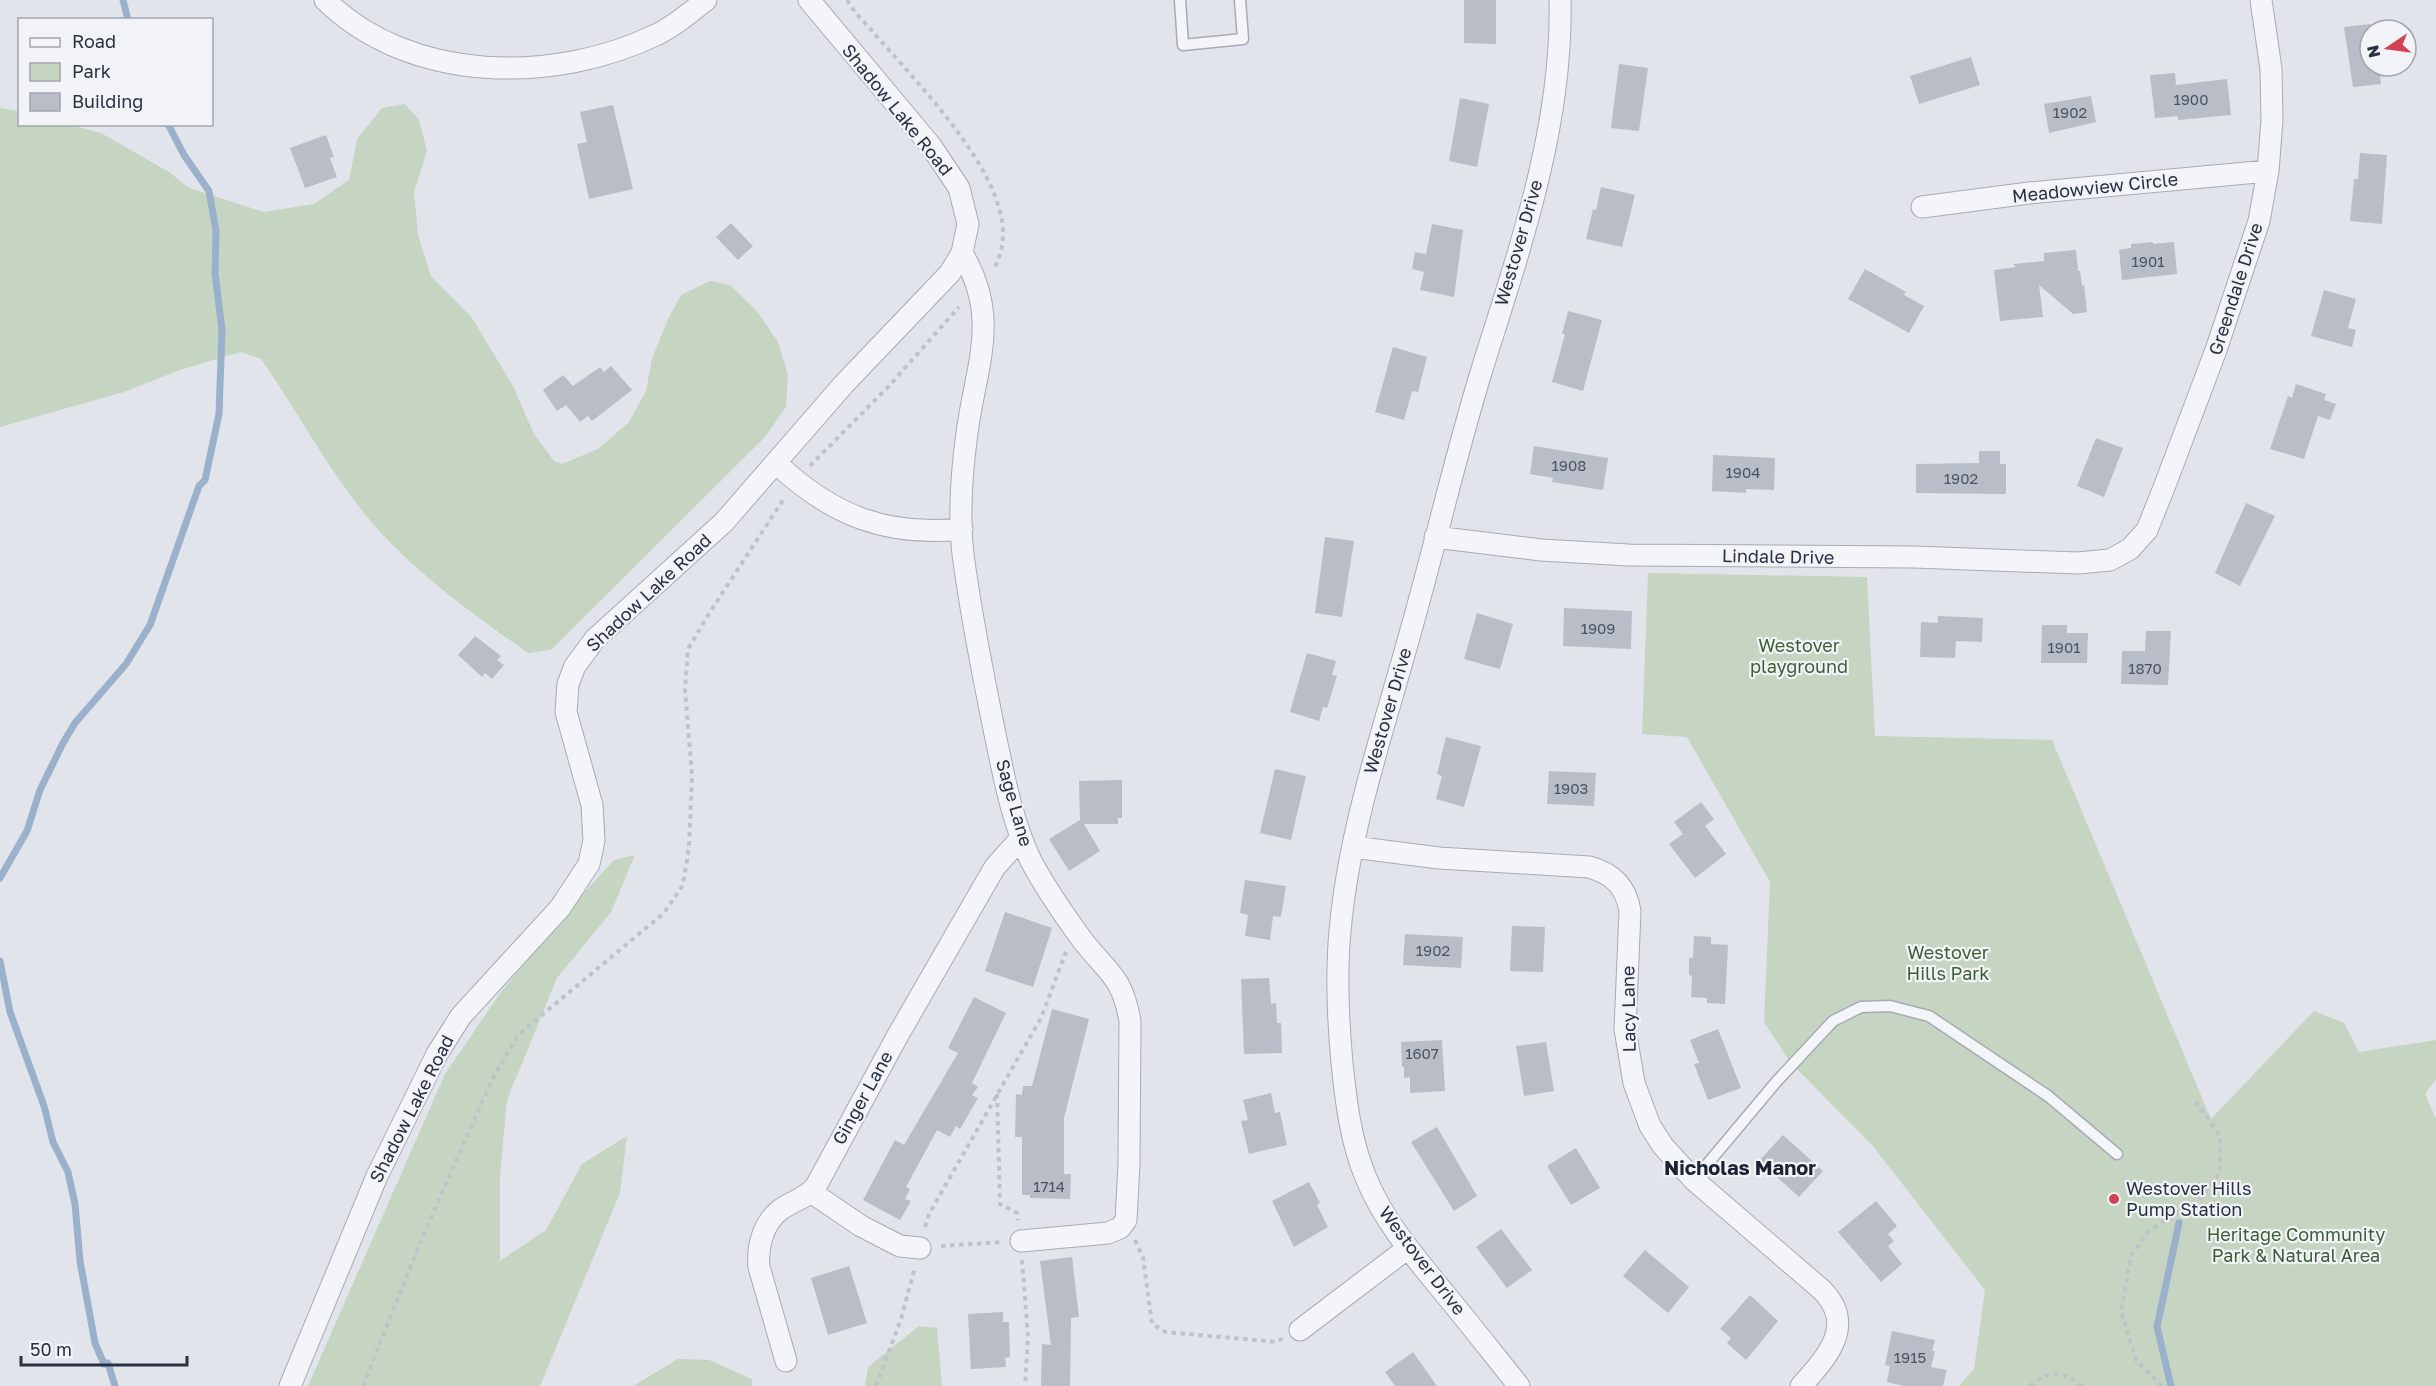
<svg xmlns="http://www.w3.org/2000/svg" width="2436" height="1386" font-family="'Golos Text',sans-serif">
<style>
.green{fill:#c6d4c2}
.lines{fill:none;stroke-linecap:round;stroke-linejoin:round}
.stream{stroke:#9bb1cb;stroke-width:7}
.building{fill:#b8bdc7}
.service-casing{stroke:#a6abb4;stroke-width:13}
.minor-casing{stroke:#a6abb4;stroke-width:23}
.path{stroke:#bfc2c9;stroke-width:4;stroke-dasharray:4.5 4.5;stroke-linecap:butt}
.service{stroke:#f4f5f8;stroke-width:10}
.minor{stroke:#f4f5f8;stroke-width:21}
.poi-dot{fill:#d34254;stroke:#f1f3f7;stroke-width:2}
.labels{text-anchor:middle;stroke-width:4.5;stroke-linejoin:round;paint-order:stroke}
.number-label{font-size:15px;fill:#4c5463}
.street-label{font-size:18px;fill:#283142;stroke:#f1f3f7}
.park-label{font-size:18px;fill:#3c5f35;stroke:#f1f3f7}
.poi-label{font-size:18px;fill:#283142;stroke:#f1f3f7;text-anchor:start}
.neighbourhood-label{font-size:20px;font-weight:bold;fill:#1b2233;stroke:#f1f3f7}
</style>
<rect width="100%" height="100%" fill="#e1e4ea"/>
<path class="green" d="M405,104L419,120L427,151L414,192L418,235L431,276L472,318L513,386L534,434L554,461L562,464L598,449L629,422L646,391L652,358L669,317L681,295L710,281L730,285L757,311L778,342L788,375L786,407L765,437L551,650L528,653C473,614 418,575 374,525C330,474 299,413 261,359L241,352L182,369L124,392L0,427V108L19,111L20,124L70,125L101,133L169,172L189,188L264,212L314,204L349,180L357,139L382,108Z
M1648,573L1867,577L1875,736L2052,740L2211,1119L2314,1011L2344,1023L2359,1052L2436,1040V1079L2425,1094L2436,1119V1386H1959L1974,1369L1985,1290L1872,1145L1790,1062L1764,1022L1770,882L1687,737L1642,734Z
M635,855L611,912L557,978L507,1100L500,1175V1261L546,1230L582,1164L627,1136L620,1193L540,1386H308L445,1074L501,992L572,906L614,860Z
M919,1326L937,1328L942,1386H865L868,1367Z
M678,1359L709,1360L752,1379V1386H633Z"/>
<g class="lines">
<path class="stream" d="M123,0L128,20
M0,878L27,831L40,790L63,743L75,723L126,664L150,625L199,486L205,480L219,414L222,330L215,273L216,231L209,191L184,155L168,124
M0,961L10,1012L44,1106L53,1142L68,1172L75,1204L80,1261L95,1343L104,1364L108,1363L115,1386
M2171,1386L2157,1327L2179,1223"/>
</g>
<path class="building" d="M1464,0H1496V44L1464,43Z
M2370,24V66H2379L2381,84L2353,87L2344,27Z
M1971,57L1980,85L1919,104L1910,76Z
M1619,64L1648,68L1639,131L1611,128Z
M2175,73L2176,85L2227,79L2231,115L2178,120V116L2155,118L2150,75Z
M2091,96L2096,122L2049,133L2044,104Z
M1460,98L1489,104L1477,167L1449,161Z
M613,105L633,189L589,199L577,144L587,142L580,112Z
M326,135L334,157L330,158L337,177L305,188L290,148Z
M2360,153L2387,155L2382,224L2350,221L2354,179H2358Z
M1601,187L1635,195L1622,247L1586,239L1593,209L1596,210Z
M731,223L753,246L738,260L716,237Z
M1432,224L1463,230L1454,297L1420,290L1424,272L1412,269L1415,252L1426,254Z
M2153,242V244L2174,242L2177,274L2122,280L2119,250L2131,248V244Z
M2076,250L2078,271H2080L2082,286L2084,285L2087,312L2073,314L2039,285L2043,317L2000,321L1994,270L2016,267L2013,264L2044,261V253Z
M1865,269L1906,292L1904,295L1924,306L1909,333L1848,299Z
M2324,290L2356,299L2348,328L2356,330L2352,347L2311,336Z
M1568,311L1602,320L1583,391L1552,382L1565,334H1562Z
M1393,347L1427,357L1418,392L1412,391L1404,420L1375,412Z
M611,366L632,390L592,421L588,416L580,422L566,405L557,411L543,390L563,375L573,386L600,367L604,372Z
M2296,384L2326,394L2324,400L2336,404L2330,420L2318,416L2304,459L2270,449L2288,396L2292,398Z
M2096,438L2123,448L2104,497L2077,486Z
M1534,446L1608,458L1603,490L1552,482L1553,478L1530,474Z
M1979,451H2000V464H2006V494L1916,493V464L1979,463Z
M1713,455L1775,458L1774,490L1746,489V493L1712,491Z
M2246,503L2275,516L2240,586L2215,573Z
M1325,537L1354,541L1342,617L1315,613Z
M1564,608L1632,611L1631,649L1563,646Z
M1477,613L1513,624L1500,669L1464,659Z
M1938,616L1983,618L1982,642L1956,641L1955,658L1920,657L1921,622L1938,623Z
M2042,625H2067V633H2088L2087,663H2041Z
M2146,631H2171L2168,685L2121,684L2122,651H2145Z
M475,636L501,656L497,660L504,665L492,679L485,673L482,677L458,655Z
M1307,653L1336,661L1332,675L1337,676L1327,708L1323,707L1319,721L1290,712Z
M1446,737L1481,746L1464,807L1436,799L1442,776L1437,774Z
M1275,769L1306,776L1291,840L1260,833Z
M1549,771L1596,773L1594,806L1547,804Z
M1122,780V818H1118V824H1084L1100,851L1069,871L1049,839L1080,820L1079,781Z
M1701,802L1714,819L1705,826L1726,854L1695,878L1669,844L1683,834L1674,822Z
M1245,880L1286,886L1281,917L1273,916L1270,940L1245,936L1248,915L1240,913Z
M1005,912L1052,928L1033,987L985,971Z
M1512,926L1545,927L1543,972L1510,971Z
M1405,934L1463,937L1461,968L1403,965Z
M1694,936L1711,937V944L1728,945L1725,1004L1707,1003V998L1691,997L1692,976L1689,975V958H1693Z
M1269,978L1271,1004L1276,1003L1277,1023H1281L1282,1053L1244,1054L1241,979Z
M974,997L1006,1013L972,1083L978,1087L972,1095L978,1098L960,1129L956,1126L950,1137L937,1130L906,1187L910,1189L905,1199L911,1201L900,1220L863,1200L895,1140L904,1145L958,1053L948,1048Z
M1052,1009L1089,1019L1064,1118V1174H1071L1070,1199L1030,1198V1195H1022V1137H1015L1016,1094L1022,1095L1023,1086H1032Z
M1718,1029L1741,1088L1708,1100L1694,1064L1699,1063L1690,1040Z
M1442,1040L1445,1091L1410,1093V1077L1404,1078V1067H1402L1401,1042Z
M1546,1042L1554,1091L1524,1096L1516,1046Z
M1271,1093L1275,1113L1280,1112L1287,1145L1249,1154L1241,1121L1248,1120L1243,1100Z
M1437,1127L1477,1196L1454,1211L1411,1142Z
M1783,1135L1823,1171L1799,1197L1759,1161Z
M1576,1148L1600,1188L1571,1205L1547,1166Z
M1309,1182L1320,1203L1317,1205L1328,1227L1294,1247L1272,1201Z
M1876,1201L1897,1226L1888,1234L1894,1241L1888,1246L1902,1264L1881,1282L1838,1232Z
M1501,1229L1532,1270L1507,1288L1476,1247Z
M1645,1250L1689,1287L1668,1313L1623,1276Z
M1072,1257L1079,1317L1071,1318L1070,1386H1041L1042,1344L1051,1345L1040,1261Z
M849,1266L867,1323L828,1335L811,1278Z
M1750,1295L1778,1321L1746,1360L1727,1343L1731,1338L1720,1329Z
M1003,1312V1322H1009L1010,1357L1005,1358L1006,1367L971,1369L968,1314Z
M1892,1331L1935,1340L1932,1351H1935L1931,1367L1947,1370L1943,1386H1903L1887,1382L1890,1366L1885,1365Z
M1413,1352L1437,1386H1395L1385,1372Z"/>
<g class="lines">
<g class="service-casing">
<path id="service" d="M1180,0L1183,45L1243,39L1240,0
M1694,1180L1777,1081L1833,1021L1861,1007L1890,1006L1929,1016L2048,1096L2117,1154"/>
</g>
<g class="minor-casing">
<path id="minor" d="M325,0C411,84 555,84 658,34C676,25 691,12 706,0
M1922,207L2029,193L2268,171
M962,253C1001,319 976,364 967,433C961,476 958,526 965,569C973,625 984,680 995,734C1004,777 1012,821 1031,861C1046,889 1064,915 1083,941C1109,974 1122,976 1130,1021L1129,1164L1126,1220L1120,1228L1108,1233L1021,1241
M776,463C831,515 886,537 962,529
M1435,537L1541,550L1629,555L1914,557L2078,563L2110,560L2130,549L2147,530L2165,485L2216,350L2259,221L2268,171L2272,120L2271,69L2261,0
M1353,847L1439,858L1589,867C1612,873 1626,886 1630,911L1625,1029L1634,1083L1650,1126L1663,1146L1694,1180L1822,1290C1857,1326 1826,1358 1801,1386
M811,1192L861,1226L900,1246L920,1248
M1300,1330L1408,1248
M786,1361L759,1267C757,1247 763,1223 780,1210C792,1201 806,1199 816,1186L898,1035L985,884L995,867L1021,838
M290,1386L377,1176L437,1054L461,1016L560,908L589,864L594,840L592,805L566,712L568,684L575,666L595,639L724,522L844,384L950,273L962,253L968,224L959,188L931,146L809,0
M1519,1386C1494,1355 1470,1324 1445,1294C1415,1257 1384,1222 1366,1178C1351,1142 1346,1103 1342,1063C1338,1020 1336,975 1340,931C1349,828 1384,729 1411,630C1436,542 1456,453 1483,366C1520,248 1563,125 1560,0"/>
</g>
<path class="path" d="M847,0C854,12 864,22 873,32C914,80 1019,183 1001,250C999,257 998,264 992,270
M810,466L889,386L959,307
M997,1094L1000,1204L1017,1213L1018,1220
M925,1227L929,1214L1041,1018L1066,952
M1135,1240L1143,1257L1152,1324L1166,1332L1277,1342L1283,1338
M941,1246L1002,1242
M1022,1260L1028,1337L1025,1386
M363,1386L422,1238L492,1080L518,1035L664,913L683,885L689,847L692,775L685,689L688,649L710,612L785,497
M876,1386L901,1319L915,1267
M2030,1386C2050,1369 2062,1371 2082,1386
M2162,1386L2136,1360L2121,1311L2131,1256L2149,1231L2201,1198L2220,1171V1136L2194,1099"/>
<use href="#service" class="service"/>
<use href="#minor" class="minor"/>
</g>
<circle class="poi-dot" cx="2114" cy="1199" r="6"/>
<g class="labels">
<g class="number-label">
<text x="2191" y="105">1900</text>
<text x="2070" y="118">1902</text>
<text x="2148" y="267">1901</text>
<text x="1569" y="471">1908</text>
<text x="1743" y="478">1904</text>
<text x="1961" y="484">1902</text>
<text x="1598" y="634">1909</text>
<text x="2064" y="653">1901</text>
<text x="2145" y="674">1870</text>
<text x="1571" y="794">1903</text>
<text x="1433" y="956">1902</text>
<text x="1422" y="1059">1607</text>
<text x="1049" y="1192">1714</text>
<text x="1910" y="1363">1915</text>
</g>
<g class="street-label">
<text transform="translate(897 110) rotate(51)" y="6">Shadow Lake Road</text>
<text transform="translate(2095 188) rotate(-6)" y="6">Meadowview Circle</text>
<text transform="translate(1519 243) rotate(-74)" y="6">Westover Drive</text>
<text transform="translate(2236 289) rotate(-72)" y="6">Greendale Drive</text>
<text transform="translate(1778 557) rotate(1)" y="6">Lindale Drive</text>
<text transform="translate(649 593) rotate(-43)" y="6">Shadow Lake Road</text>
<text transform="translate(1388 711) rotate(-74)" y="6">Westover Drive</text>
<text transform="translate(1014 803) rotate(74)" y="6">Sage Lane</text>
<text transform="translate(1629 1009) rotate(-91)" y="6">Lacy Lane</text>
<text transform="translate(863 1098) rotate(-61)" y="6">Ginger Lane</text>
<text transform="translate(412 1109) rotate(-63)" y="6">Shadow Lake Road</text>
<text transform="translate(1422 1261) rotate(53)" y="6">Westover Drive</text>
</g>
<g class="park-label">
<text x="1799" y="652">Westover<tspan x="1799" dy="21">playground</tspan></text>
<text x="1948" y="959">Westover<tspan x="1948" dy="21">Hills Park</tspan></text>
<text x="2296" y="1241">Heritage Community<tspan x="2296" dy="21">Park &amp; Natural Area</tspan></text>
</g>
<g class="poi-label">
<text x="2126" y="1195">Westover Hills<tspan x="2126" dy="21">Pump Station</tspan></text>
</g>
<g class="neighbourhood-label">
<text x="1740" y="1175">Nicholas Manor</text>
</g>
</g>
<rect x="18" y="18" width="195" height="108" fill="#f1f3f7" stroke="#a1a5af" stroke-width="1.5"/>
<rect x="30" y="38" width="30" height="9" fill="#f4f5f8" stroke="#a1a5af" stroke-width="1.5"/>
<text x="72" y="48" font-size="18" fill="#283142">Road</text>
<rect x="30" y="63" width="30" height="18" fill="#c6d4c2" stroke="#a1a5af" stroke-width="1.5"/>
<text x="72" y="78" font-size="18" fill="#283142">Park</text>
<rect x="30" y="93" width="30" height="18" fill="#b8bdc7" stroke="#a1a5af" stroke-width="1.5"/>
<text x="72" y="108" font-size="18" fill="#283142">Building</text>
<g transform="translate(2388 48) rotate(257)"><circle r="28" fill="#f1f3f7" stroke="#a1a5af" stroke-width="1.5"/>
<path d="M0-4.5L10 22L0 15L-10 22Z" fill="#d34254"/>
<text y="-9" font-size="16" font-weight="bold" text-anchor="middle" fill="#283142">N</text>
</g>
<path d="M21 1356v9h166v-9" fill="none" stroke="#283142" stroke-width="3"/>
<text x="30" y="1356" font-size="18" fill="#283142" stroke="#f1f3f7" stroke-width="4.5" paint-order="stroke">50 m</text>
</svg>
